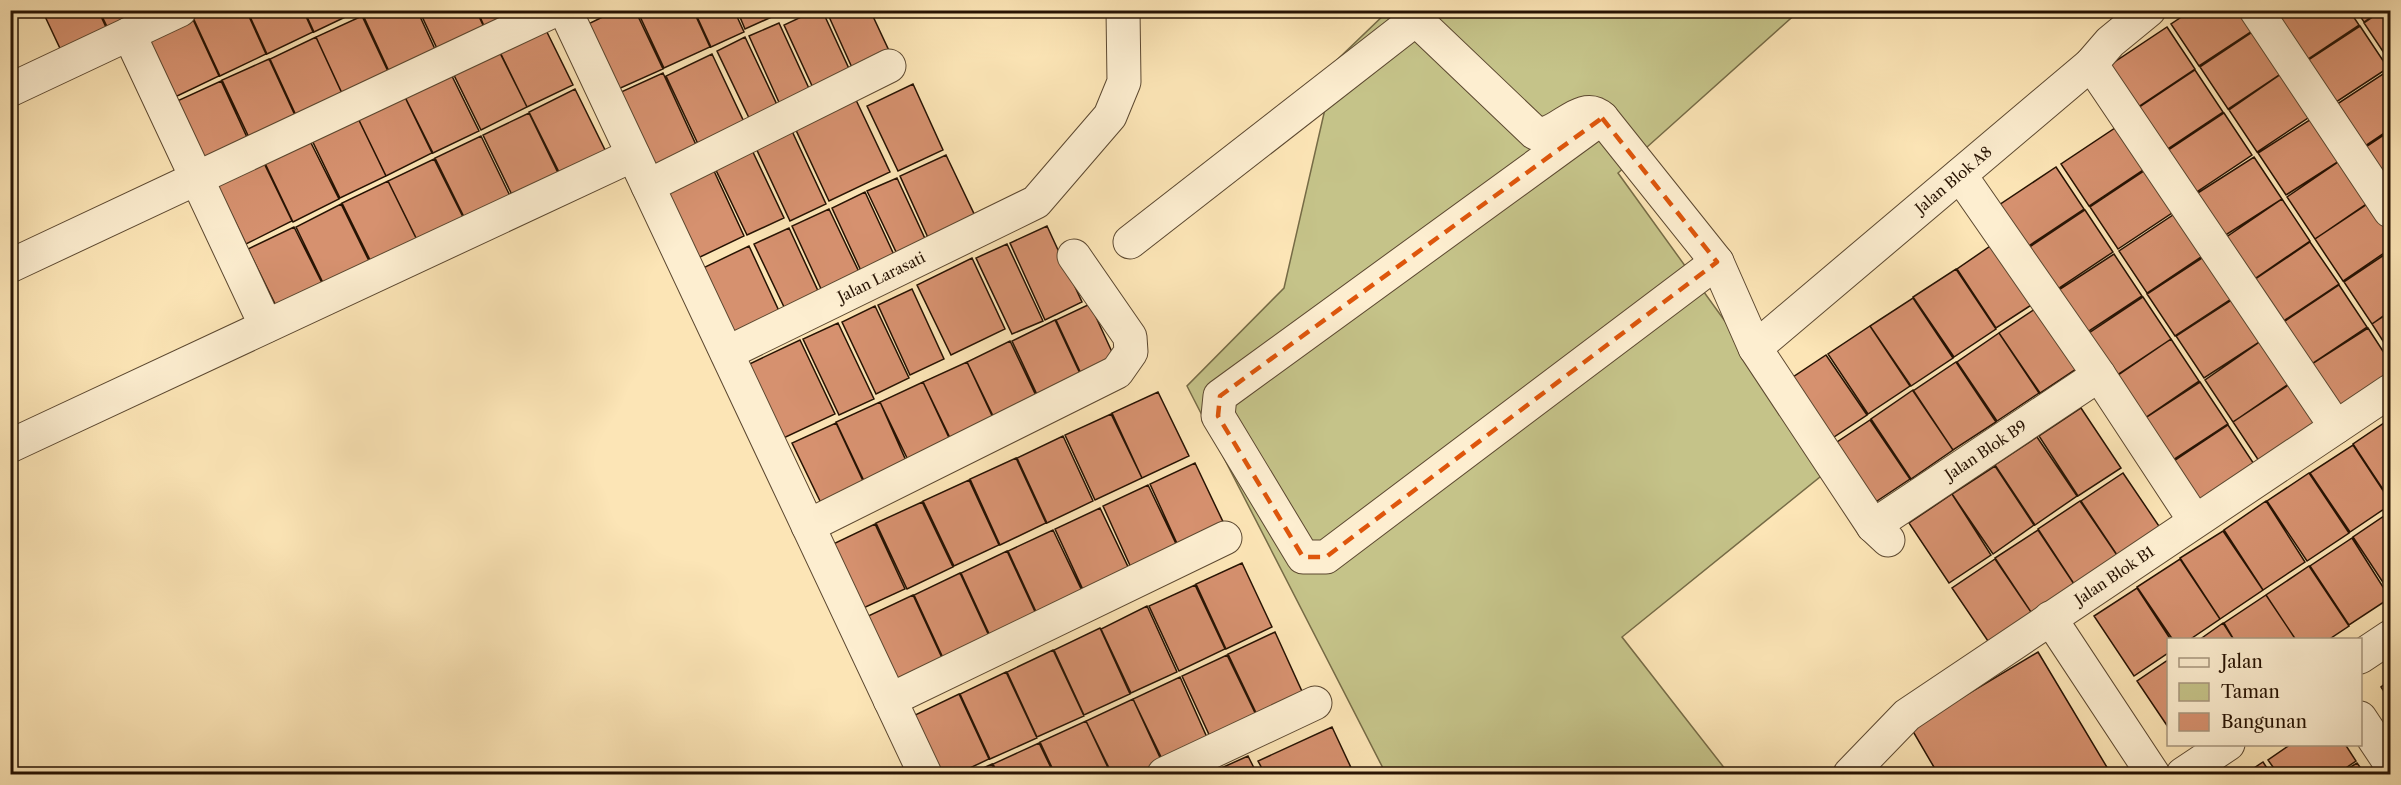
<svg xmlns="http://www.w3.org/2000/svg" width="2401" height="785" font-family="'Libre Caslon Text',serif">
<style>
.green{fill:#c5c389;stroke:#766b46;stroke-width:1.5}
.building{fill:#d6916f;stroke:#271303;stroke-width:1.5}
.lines{fill:none;stroke-linecap:round;stroke-linejoin:round}
.minor-casing{stroke:#5c4830;stroke-width:35}
.minor{stroke:#fdeed0;stroke-width:33}
.marked{fill:none;stroke:#de560c;stroke-width:4.5;stroke-dasharray:12 8;stroke-linejoin:round}
.labels{text-anchor:middle;stroke-width:6;stroke-linejoin:round;paint-order:stroke}
.street-label{font-size:15px;fill:#271303;stroke:#fdeed0}
</style>
<rect width="100%" height="100%" fill="#fce5b6"/>
<filter id="stains"><feTurbulence type="fractalNoise" baseFrequency=".00333" numOctaves="4"/><feColorMatrix values="0 0 0 0 .2 0 0 0 0 .09 0 0 0 0 .02 0 0 0 .5 -.17"/></filter>
<radialGradient id="worn" r=".72"><stop offset=".6" stop-color="#630" stop-opacity="0"/><stop offset="1" stop-color="#630" stop-opacity=".3"/></radialGradient>
<path class="green" d="M1388,11H1799L1618,173L1831,468L1622,637L1729,774H1386L1187,386L1284,288L1336,61Z"/>
<path class="building" d="M42,10H98L111,38L65,59Z
M99,10H155L112,37Z
M246,10L266,54L220,76L190,11Z
M247,10H303L313,32L267,54Z
M304,10H360L314,32Z
M373,10H417L439,58L393,80L363,15Z
M419,10H476L488,36L441,57Z
M477,10H533L488,35Z
M617,10H635L663,69L616,90L586,25Z
M637,10H693L710,47L664,68Z
M694,10H734L744,32L711,47Z
M737,10H774L776,15L745,29Z
M816,10H822L851,73L814,90L784,25Z
M826,10H870L891,55L854,72Z
M2192,10H2249L2260,26L2199,66L2171,24Z
M2290,10H2349L2359,25L2299,65L2271,23Z
M2356,10H2381L2364,22Z
M2383,10H2390V62L2364,23Z
M189,11L219,76L173,98L143,33Z
M362,16L392,80L346,102L316,37Z
M541,20L573,85L527,107L495,42Z
M779,23L812,95L782,109L749,36Z
M2360,26L2388,68L2327,108L2299,66Z
M2167,27L2195,69L2135,109L2107,67Z
M2260,27L2288,69L2228,109L2200,67Z
M316,37L346,102L300,124L270,59Z
M745,37L779,109L751,122L717,51Z
M495,43L527,107L481,130L449,65Z
M712,54L745,124L699,146L666,76Z
M269,59L299,124L253,146L222,80Z
M447,66L479,131L433,153L401,89Z
M2288,69L2317,112L2257,152L2229,110Z
M2195,70L2223,112L2163,152L2135,110Z
M2389,70L2390,129L2356,152L2328,110Z
M663,73L697,147L656,167L621,92Z
M221,81L251,146L206,167L175,102Z
M913,84L943,150L898,171L867,106Z
M401,89L432,153L386,176L355,112Z
M575,89L607,154L561,176L529,112Z
M856,100L890,172L829,201L795,128Z
M355,112L386,176L340,198L309,134Z
M529,113L560,177L514,199L483,135Z
M2224,113L2252,155L2192,195L2164,153Z
M2319,114L2347,156L2286,195L2258,153Z
M2121,124L2149,166L2089,206L2061,164Z
M791,129L826,204L790,221L755,146Z
M2390,131V191L2357,153Z
M307,135L339,199L293,222L262,157Z
M481,136L512,200L467,223L435,158Z
M751,148L784,218L747,235L714,166Z
M946,155L977,220L930,242L900,176Z
M2347,156L2375,198L2315,239L2287,197Z
M261,157L292,221L246,244L215,180Z
M2254,157L2282,199L2221,238L2193,196Z
M434,159L466,223L420,246L388,181Z
M2056,167L2084,209L2024,249L1996,207Z
M2150,167L2178,209L2118,249L2090,207Z
M714,171L744,236L698,258L668,193Z
M897,178L927,243L898,256L867,191Z
M388,181L420,246L374,268L342,203Z
M865,192L895,257L862,273L832,208Z
M2282,199L2310,241L2250,282L2222,240Z
M2375,199L2390,223V249L2343,281L2315,239Z
M341,204L373,269L327,291L296,227Z
M829,209L860,274L822,291L792,226Z
M2085,210L2113,252L2053,292L2025,250Z
M2179,211L2207,253L2147,293L2119,251Z
M1047,226L1082,302L1045,320L1010,243Z
M294,227L326,291L280,314L248,249Z
M789,228L819,293L785,309L754,244Z
M1999,240L2039,300L1996,328L1957,269Z
M2310,242L2339,284L2279,324L2251,282Z
M1007,244L1043,321L1012,334L976,258Z
M749,246L779,311L732,333L703,268Z
M2390,251V311L2372,324L2344,282Z
M2114,254L2142,296L2083,335L2054,293Z
M2208,254L2236,296L2175,336L2147,294Z
M972,258L1005,329L951,355L917,285Z
M1956,269L1996,329L1954,357L1913,297Z
M2339,285L2367,327L2307,367L2279,325Z
M912,289L944,359L910,375L878,305Z
M2143,297L2171,339L2111,379L2083,337Z
M2236,297L2264,339L2204,378L2176,336Z
M1913,298L1953,358L1911,386L1870,326Z
M1090,304L1118,365L1084,380L1056,320Z
M2041,305L2082,365L2040,393L1999,333Z
M875,306L909,378L876,394L842,322Z
M2390,312V352L2372,324Z
M1055,320L1083,380L1040,401L1012,341Z
M838,323L874,399L839,415L803,339Z
M1870,326L1910,386L1868,414L1828,354Z
M2368,328L2390,362V373L2335,409L2307,367Z
M1999,333L2039,393L1997,421L1957,362Z
M2171,339L2199,381L2139,422L2111,380Z
M2264,339L2293,381L2233,422L2205,380Z
M800,340L835,414L775,442L741,368Z
M1010,341L1039,402L996,422L967,362Z
M1826,355L1867,415L1825,443L1784,383Z
M967,362L995,422L952,442L923,382Z
M1956,362L1996,422L1953,450L1913,391Z
M923,382L951,442L909,462L880,402Z
M2200,382L2228,424L2167,464L2139,422Z
M2293,382L2321,424L2261,464L2233,422Z
M1913,390L1953,450L1911,479L1871,419Z
M1158,392L1189,456L1142,478L1112,413Z
M880,402L907,463L865,483L836,422Z
M2081,408L2121,468L2078,496L2039,436Z
M1111,414L1142,478L1095,500L1065,435Z
M2390,419V500L2353,444Z
M1870,420L1910,479L1868,507L1828,448Z
M836,423L864,483L821,503L792,443Z
M2228,425L2256,467L2196,507L2168,465Z
M1063,436L1093,501L1047,523L1017,458Z
M2037,437L2077,496L2035,525L1995,465Z
M2353,445L2390,501V505L2350,532L2310,473Z
M1016,458L1046,523L1000,545L970,479Z
M1195,463L1226,528L1180,550L1150,484Z
M1995,466L2034,525L1993,554L1952,494Z
M2123,473L2163,532L2121,561L2081,501Z
M2309,473L2349,533L2307,561L2267,501Z
M969,480L999,545L954,566L923,501Z
M1148,485L1179,550L1133,572L1103,506Z
M1952,494L1991,555L1949,583L1909,523Z
M2080,501L2121,561L2078,590L2038,529Z
M2266,501L2305,562L2263,590L2224,530Z
M922,502L953,567L907,589L876,523Z
M1100,508L1131,573L1085,594L1055,529Z
M2390,512V593L2353,537Z
M875,524L905,589L859,610L829,546Z
M1053,530L1084,595L1038,616L1008,551Z
M2038,530L2078,590L2035,618L1995,558Z
M2223,531L2263,590L2220,619L2180,558Z
M2352,538L2390,598L2349,625L2310,566Z
M1007,551L1037,616L991,638L961,573Z
M1995,559L2035,618L1992,647L1952,588Z
M2180,559L2220,619L2189,640H2173L2137,587Z
M1242,563L1272,627L1226,649L1196,584Z
M2309,566L2349,626L2328,640H2296L2266,595Z
M960,573L990,638L944,660L914,595Z
M1195,585L1225,649L1179,671L1149,606Z
M2137,588L2171,640H2168V653L2134,676L2094,616Z
M913,595L943,660L897,682L866,617Z
M2266,595L2296,640H2234L2224,623Z
M1147,606L1177,672L1131,693L1101,629Z
M2223,623L2234,640H2199Z
M1100,628L1130,694L1084,715L1054,650Z
M1275,632L1305,698L1259,719L1228,654Z
M1053,650L1084,716L1037,737L1007,672Z
M2038,652L2111,774H1938L1911,728Z
M1227,655L1258,719L1212,741L1182,676Z
M2168,660V727L2137,681Z
M1006,672L1037,738L990,759L960,694Z
M1180,677L1209,742L1164,763L1133,699Z
M2390,680V701L2381,687Z
M959,694L989,759L957,774H940L913,716Z
M1133,699L1163,764L1140,774H1112L1086,721Z
M1086,721L1111,774H1055L1040,742Z
M1332,727L1354,774H1265L1258,761Z
M1039,743L1054,774H998L993,764Z
M2291,744H2345L2356,761L2337,774H2278L2268,760Z
M1248,756L1257,774H1208Z
M2263,762L2271,774H2245Z
M2357,763L2365,774H2339Z
M992,764L996,774H970Z"/>
<g class="lines">
<g class="minor-casing">
<g id="minor">
<path d="M565,10L925,774"/>
<path d="M1406,10L1535,133C1557,140 1580,98 1602,118L1717,262L1755,348L1873,526L1888,540"/>
<path d="M2256,10L2390,211"/>
<path d="M129,34L266,326"/>
<path d="M2091,64L2336,427"/>
<path d="M10,90L180,10"/>
<path d="M1602,118L1220,396L1218,416L1303,557H1326L1717,262"/>
<path d="M1960,175L2099,375L2195,521"/>
<path d="M648,186L889,66"/>
<path d="M1130,242L1415,20"/>
<path d="M10,266L555,10"/>
<path id="s1" d="M1755,348L2091,64L2110,42L2149,10"/>
<path id="s2" d="M727,353L1036,202L1110,116L1124,82L1123,10"/>
<path d="M10,446L633,155"/>
<path d="M808,526L1117,372L1131,352L1130,337L1074,256"/>
<path id="s3" d="M1873,526L2099,375"/>
<path d="M2050,618L2153,774"/>
<path d="M2360,657L2390,637"/>
<path d="M890,700L1225,538"/>
<path d="M2360,718L2390,763"/>
<path d="M1164,774L1315,703"/>
<path id="s4" d="M1850,774L1907,715L2390,391"/>
<path d="M2183,774L2228,744"/>
</g>
</g>
<use href="#minor" class="minor"/>
</g>
<path class="marked" d="M1602,118L1717,262L1326,557H1303L1218,416L1220,396Z"/>
<g class="labels">
<g class="street-label">
<text dy="5" stroke="none"><textPath href="#s1" startOffset="260">Jalan Blok A8</textPath></text>
<text dy="5" stroke="none"><textPath href="#s2" startOffset="172">Jalan Larasati</textPath></text>
<text dy="5" stroke="none"><textPath href="#s3" startOffset="136">Jalan Blok B9</textPath></text>
<text dy="5" stroke="none"><textPath href="#s4" startOffset="332">Jalan Blok B1</textPath></text>
</g>
</g>
<rect width="2401" height="785" fill="none" stroke="#fce5b6" stroke-width="36"/>
<rect x="12" y="12" width="2377" height="761" fill="none" stroke="#271303" stroke-width="3"/>
<rect x="18" y="18" width="2365" height="749" fill="none" stroke="#271303" stroke-width="1.5"/>
<rect x="2167" y="638" width="195" height="108" fill="#fdeed0" stroke="#a7967e" stroke-width="1.5"/>
<rect x="2179" y="658" width="30" height="9" fill="#fdeed0" stroke="#a7967e" stroke-width="1.5"/>
<text x="2221" y="668" font-size="18" fill="#271303">Jalan</text>
<rect x="2179" y="683" width="30" height="18" fill="#c5c389" stroke="#a7967e" stroke-width="1.5"/>
<text x="2221" y="698" font-size="18" fill="#271303">Taman</text>
<rect x="2179" y="713" width="30" height="18" fill="#d6916f" stroke="#a7967e" stroke-width="1.5"/>
<text x="2221" y="728" font-size="18" fill="#271303">Bangunan</text>
<rect width="100%" height="100%" filter="url(#stains)"/>
<rect width="100%" height="100%" fill="url(#worn)"/>
</svg>
